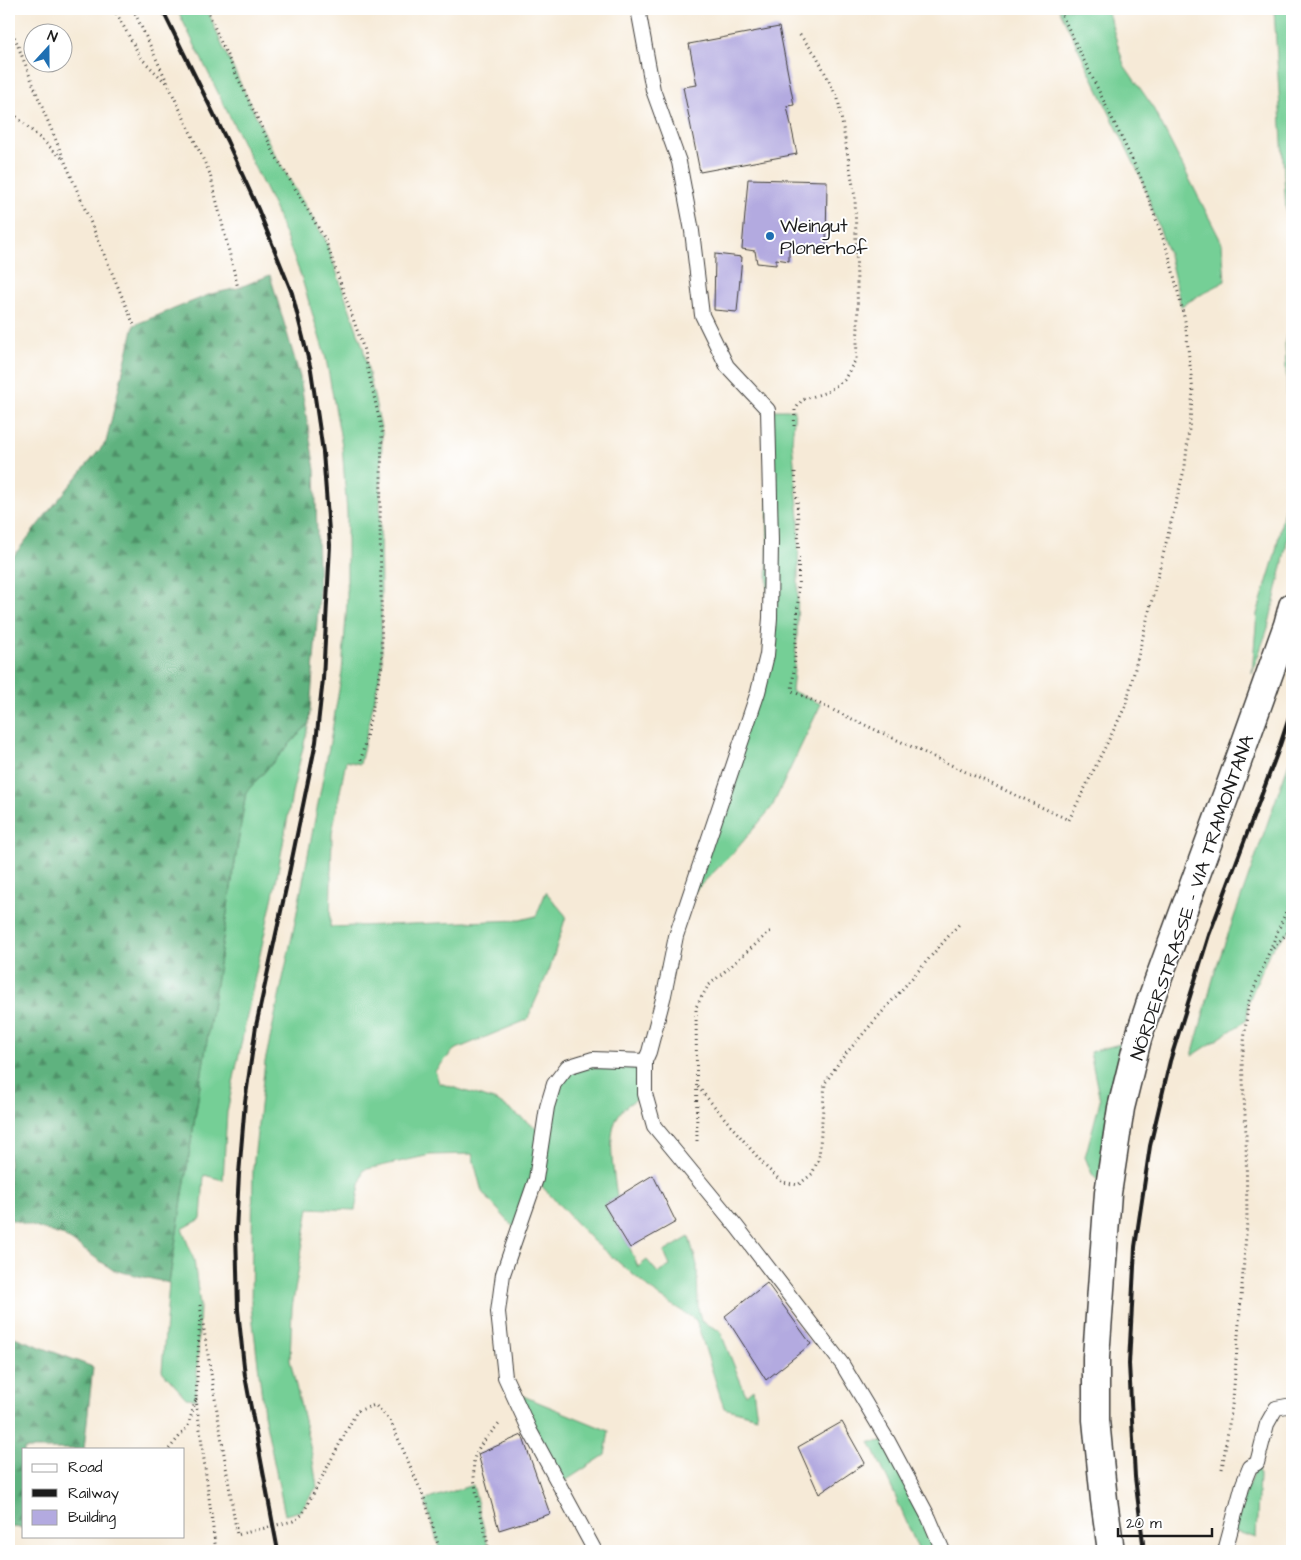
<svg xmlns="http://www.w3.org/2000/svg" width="1301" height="1560" font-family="'Architects Daughter',sans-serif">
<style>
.grass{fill:#74cf96;stroke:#487659}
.forest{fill:url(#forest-firs);stroke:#3e674e}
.building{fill:#b3aae0}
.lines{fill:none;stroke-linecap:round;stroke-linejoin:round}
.service-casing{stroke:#3d3b38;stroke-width:16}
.minor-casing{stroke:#3d3b38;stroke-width:29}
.path{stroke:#3d3b38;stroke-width:3;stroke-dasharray:1 4;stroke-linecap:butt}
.service{stroke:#fff;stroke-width:14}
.minor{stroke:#fff;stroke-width:26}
.rail{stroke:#1c1c1c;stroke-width:4}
.poi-dot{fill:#1f6fb2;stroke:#fff;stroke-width:2}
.labels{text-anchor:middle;stroke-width:4;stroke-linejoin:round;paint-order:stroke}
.poi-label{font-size:19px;fill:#1c1c1c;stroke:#fff;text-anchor:start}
.street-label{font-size:19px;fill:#1c1c1c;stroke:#fff}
</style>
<defs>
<pattern id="forest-firs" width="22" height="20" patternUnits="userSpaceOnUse" patternTransform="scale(1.25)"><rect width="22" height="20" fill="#5fb27f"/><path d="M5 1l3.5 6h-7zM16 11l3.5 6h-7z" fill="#4e9067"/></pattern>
</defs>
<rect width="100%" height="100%" fill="#fff"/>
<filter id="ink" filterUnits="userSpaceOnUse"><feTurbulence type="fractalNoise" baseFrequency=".02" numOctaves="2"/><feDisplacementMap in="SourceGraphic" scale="10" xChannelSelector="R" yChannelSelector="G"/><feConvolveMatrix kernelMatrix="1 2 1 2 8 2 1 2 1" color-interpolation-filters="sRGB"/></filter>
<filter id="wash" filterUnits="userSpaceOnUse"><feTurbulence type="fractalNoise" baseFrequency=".0096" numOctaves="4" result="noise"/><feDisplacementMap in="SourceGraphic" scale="20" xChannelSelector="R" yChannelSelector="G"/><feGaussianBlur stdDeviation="1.12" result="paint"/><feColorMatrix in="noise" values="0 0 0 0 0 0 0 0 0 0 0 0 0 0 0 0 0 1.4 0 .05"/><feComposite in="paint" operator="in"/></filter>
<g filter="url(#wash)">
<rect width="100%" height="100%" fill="#f6ead7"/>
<path class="grass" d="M177,9H207L222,45L275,155L325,239L363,347L382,432L380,523L382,665L360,764L346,761L332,833L330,927L520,920L536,916L546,892L566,916L550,968L527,1020L454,1050L435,1071L439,1083L497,1101L542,1132L567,1067L645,1061V1094C637,1099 625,1105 620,1113C605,1133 614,1173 617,1197L604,1205L630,1248L638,1267L647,1260L658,1273L670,1266L664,1252L689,1237L697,1265L698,1307L701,1321L720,1331L746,1395L753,1389L757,1417L724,1408L696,1320L660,1297L593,1241L536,1180L518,1232L482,1192L472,1154L430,1155L363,1170L355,1210L309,1208L292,1308L290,1360L312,1455L317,1487L300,1511L285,1515L264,1414L251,1306L253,1168L265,1062L293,932L330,742L342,672L347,603V513L342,445L326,359L301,276L275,209Z
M1059,9H1107L1124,65L1151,104L1222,243L1225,281L1181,306L1169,255L1141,178Z
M1274,9H1292V515L1283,562L1268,628L1252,673L1257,614L1275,555L1287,494L1288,417L1285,341L1291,313V293Z
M768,410H795L792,441L799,518L797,639L792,691L821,704L772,807L735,851L689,897L767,655Z
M309,723L293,789L276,882L255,977L227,1112L223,1180L204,1175L201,1219L182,1229L194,1260L200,1305L196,1399L186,1398L162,1371L169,1283L246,792Z
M1292,754V928L1270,951L1248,1003L1247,1020L1192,1056L1216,968Z
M1138,1039L1108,1193L1092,1174L1085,1157L1100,1101L1090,1052Z
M511,1391L609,1431L605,1455L559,1485Z
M888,1441L943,1551H919L893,1491L870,1442Z
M1257,1463L1259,1476L1256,1538L1231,1530Z
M473,1485L488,1545V1551H440L425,1500Z"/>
<path class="forest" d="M270,275L300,377L315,470L319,597L309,723L246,792L169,1283L113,1270L64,1236L9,1219V560L12,558L44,517L106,442L134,325L211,294L238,288Z
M9,1335L93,1367L84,1449H24V1527L23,1528L9,1527Z"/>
<g id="blocks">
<path class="building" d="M779,27L794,105L787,106L797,154L700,172L683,87L697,85L689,44Z
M748,179L827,181L826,247L789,249V261L776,259V265L757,263L755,251L742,249Z
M715,254L742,257L737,312L714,310Z
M653,1175L676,1222L630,1248L604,1205Z
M767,1283L811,1344L766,1380L725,1316Z
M842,1422L865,1463L819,1494L798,1447Z
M522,1435L550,1514L499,1530L478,1454Z"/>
</g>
</g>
<g filter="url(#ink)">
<use href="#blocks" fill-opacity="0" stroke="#3d3b38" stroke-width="1"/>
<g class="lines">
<g class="service-casing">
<path id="service" d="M638,9L653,90L679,162L692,231L702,315L727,366L768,410L771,541L770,618L767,655L758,692L676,936L664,995L649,1052L645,1061V1094L654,1126L737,1227L842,1364L888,1441L929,1518L943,1551
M595,1551L530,1431L505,1377L498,1312L503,1274L536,1179L547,1107L554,1084L567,1067L593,1059L645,1061
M1225,1551L1243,1484L1250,1467L1257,1463L1267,1424L1276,1408L1292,1405"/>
</g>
<g class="minor-casing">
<path id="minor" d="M1111,1551L1104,1500L1096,1420V1357L1108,1193L1121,1108L1138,1039L1151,999L1229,787L1287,625L1292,606"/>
</g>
<path class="path" d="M114,9L141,58L167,84
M133,9L210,174L238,288
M207,9L222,45L275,155L325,239L363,347L382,432L380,523L382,665L361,760
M9,23L44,112L134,325
M9,110L62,158
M794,426L795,410L802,400L827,392L844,380L856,359L858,327L855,197L838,99L816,55L799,34
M795,472C801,545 799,618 792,691L1069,820L1126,705L1185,466L1193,392L1185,321L1169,255L1141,178L1059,9
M1273,948L1292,928
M698,1087L766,1167L782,1182L798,1185L812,1174L819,1158L825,1083L842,1058L961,922
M697,1141L696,1007L708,986L773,929
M200,1305L237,1535L293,1521L302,1515L357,1411L375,1405L390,1420L425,1500L440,1551
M196,1399L216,1551
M169,1449L188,1426L196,1399L200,1313
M1222,1469L1233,1399L1247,1222L1246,1132L1242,1062L1248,1003L1292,897
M488,1551V1545C484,1525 469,1475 475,1456C479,1444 492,1432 501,1422"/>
<use href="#service" class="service"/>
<use href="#minor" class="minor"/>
<path class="rail" d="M162,9L227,141L258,209L292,293L311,370L323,452L330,545L323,679L316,742L286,888L256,1026L245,1102L239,1174L236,1230L238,1310L245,1376L278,1551
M1144,1551L1135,1477L1129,1364L1135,1247L1150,1146L1170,1061L1209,935L1278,751L1292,709"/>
</g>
</g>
<circle class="poi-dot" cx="770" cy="236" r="5"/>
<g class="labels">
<g class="poi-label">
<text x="780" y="232">Weingut<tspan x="780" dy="22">Plonerhof</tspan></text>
</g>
<g class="street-label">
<text transform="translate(1191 897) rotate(-71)" y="7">NÖRDERSTRASSE - VIA TRAMONTANA</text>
</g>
</g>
<rect width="1301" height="1560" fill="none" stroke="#fff" stroke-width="30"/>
<rect x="22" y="1448" width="162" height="90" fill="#ffffff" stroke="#a4a4a4"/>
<rect x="32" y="1464" width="25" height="8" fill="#ffffff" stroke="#a4a4a4"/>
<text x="68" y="1472" font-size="15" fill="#1c1c1c">Road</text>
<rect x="32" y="1489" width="25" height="8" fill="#1c1c1c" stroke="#a4a4a4"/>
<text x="68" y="1498" font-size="15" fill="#1c1c1c">Railway</text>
<rect x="32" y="1510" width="25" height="15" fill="#b3aae0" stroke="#a4a4a4"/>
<text x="68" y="1522" font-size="15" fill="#1c1c1c">Building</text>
<g transform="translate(48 48) rotate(21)"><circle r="24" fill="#ffffff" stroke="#a4a4a4"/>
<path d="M0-4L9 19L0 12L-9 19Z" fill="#1f6fb2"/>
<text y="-8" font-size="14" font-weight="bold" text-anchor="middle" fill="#1c1c1c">N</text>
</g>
<path d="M1118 1528v8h94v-8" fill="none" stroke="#1c1c1c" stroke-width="2.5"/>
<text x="1126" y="1528" font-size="15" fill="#1c1c1c" stroke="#ffffff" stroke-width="4" paint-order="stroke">20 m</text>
</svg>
